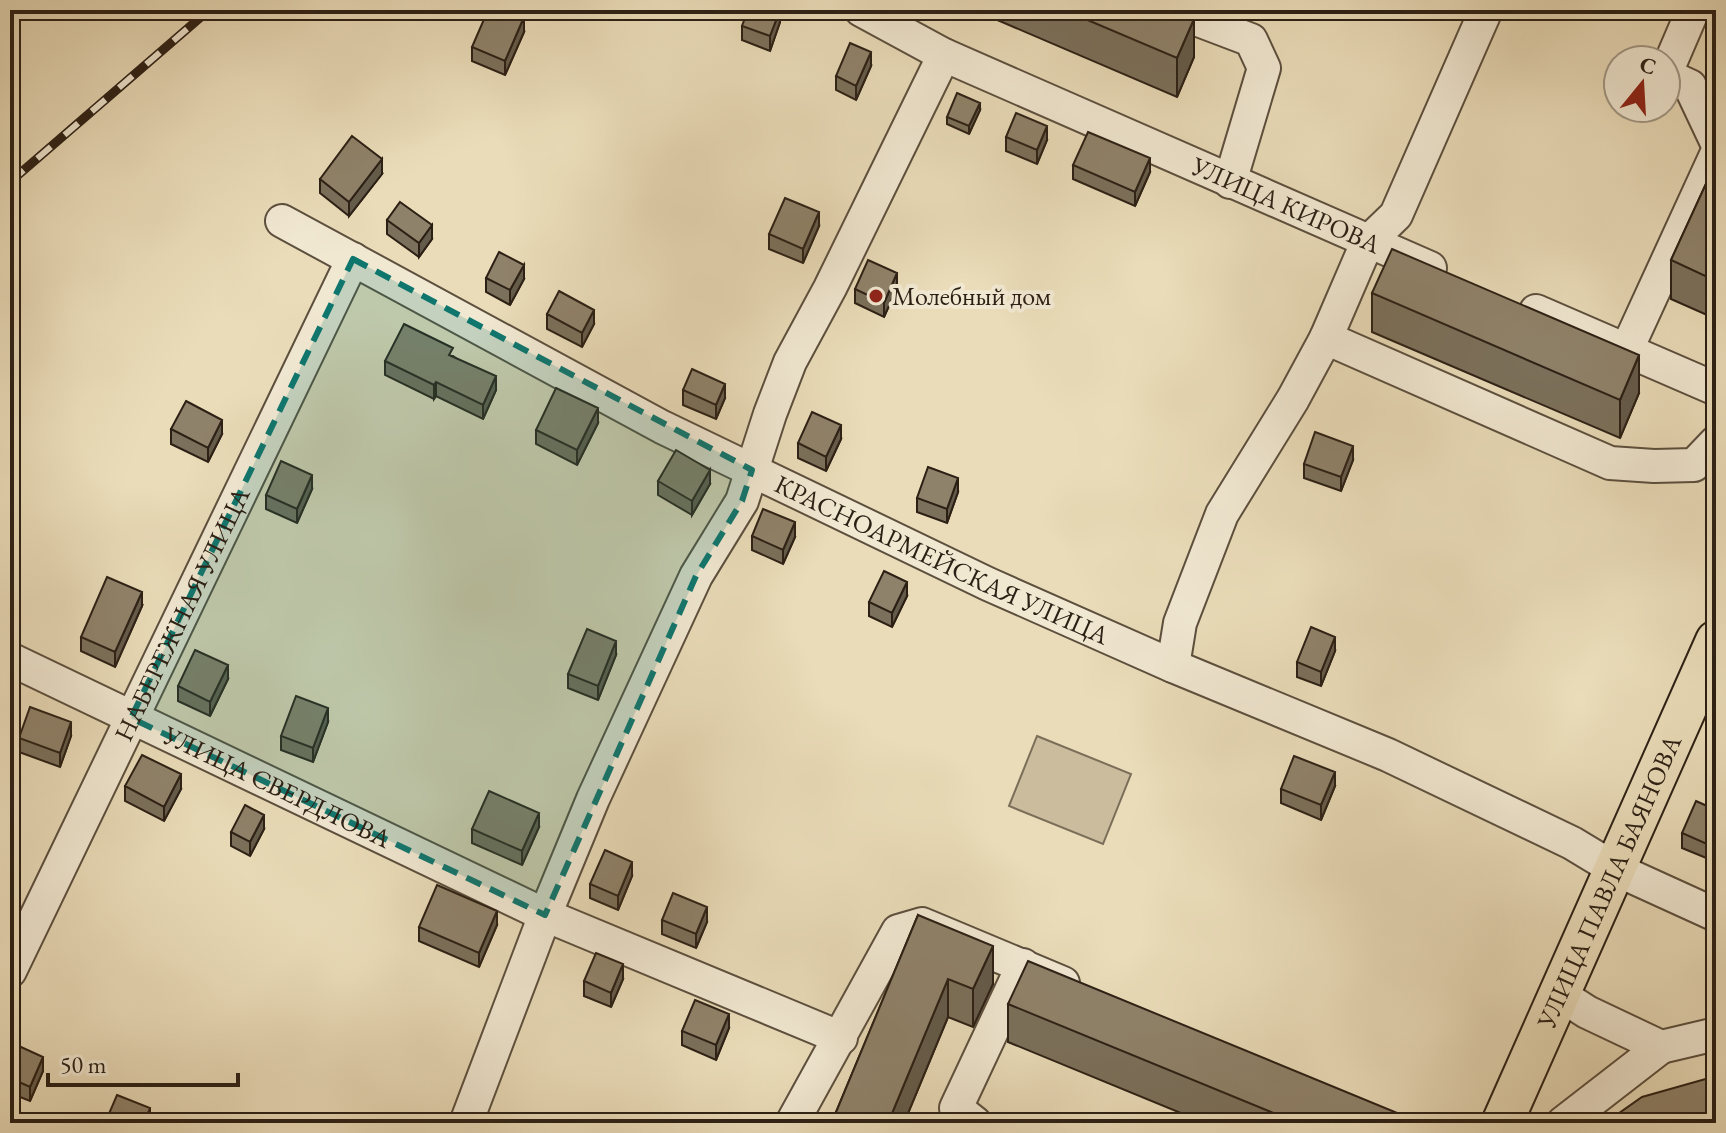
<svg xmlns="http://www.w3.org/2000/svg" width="1726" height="1133" font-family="'EB Garamond',serif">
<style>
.green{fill:#cabc9d;stroke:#7b6e59;stroke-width:2}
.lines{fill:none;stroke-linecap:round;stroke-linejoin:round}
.minor-casing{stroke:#5c4f3e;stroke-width:36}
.major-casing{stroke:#2c2015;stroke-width:44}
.minor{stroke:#f1e8d2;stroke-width:32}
.major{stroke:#eadcb9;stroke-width:40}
.rail-casing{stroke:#2c2015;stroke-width:9}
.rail{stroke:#f1e8d2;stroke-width:6;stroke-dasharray:18;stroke-linecap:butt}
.wall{fill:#7b705b;stroke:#2c2015;stroke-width:2}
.shaded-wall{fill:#645b4a;stroke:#2c2015;stroke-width:2}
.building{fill:#8f826a;stroke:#2c2015;stroke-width:2}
.marked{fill:#0f766e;fill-opacity:0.2;stroke:#0f766e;stroke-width:6;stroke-dasharray:16 10;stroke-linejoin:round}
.poi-dot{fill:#8f2418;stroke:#f1e8d2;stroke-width:3}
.labels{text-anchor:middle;stroke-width:8;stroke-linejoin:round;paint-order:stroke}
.street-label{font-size:26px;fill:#2c2015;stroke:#f1e8d2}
.poi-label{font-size:26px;fill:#2c2015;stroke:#f1e8d2;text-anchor:start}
</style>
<rect width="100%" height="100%" fill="#eadcb9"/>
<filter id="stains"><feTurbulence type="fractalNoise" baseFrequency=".0025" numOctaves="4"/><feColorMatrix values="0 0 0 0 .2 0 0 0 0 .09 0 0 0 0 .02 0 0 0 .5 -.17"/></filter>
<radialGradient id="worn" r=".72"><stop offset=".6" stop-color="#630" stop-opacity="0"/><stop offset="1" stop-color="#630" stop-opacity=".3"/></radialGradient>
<path class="green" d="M1037,736L1131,774L1103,844L1009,806Z"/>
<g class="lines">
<g class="minor-casing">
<g id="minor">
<path id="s1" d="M861,10L944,55L1430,268"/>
<path d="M1172,10L1251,40L1264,68L1230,182"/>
<path d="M1666,73L1693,10"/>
<path d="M1666,75L1690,86L1716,141"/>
<path id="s2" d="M282,221L662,427L988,584L1173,666L1388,755L1572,843L1615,869L1716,915"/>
<path d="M1536,311L1716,389"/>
<path d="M1326,338L1610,463L1654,466L1694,465L1716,442"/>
<path d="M1627,349L1716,155"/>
<path id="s3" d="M10,659L545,915L841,1038"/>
<path d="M1173,666L1180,623L1222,514L1293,399L1326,338L1367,243L1396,215L1486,10"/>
<path id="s4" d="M10,971L353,259"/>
<path d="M1559,994L1587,1012L1661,1047L1716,1034"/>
<path d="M466,1123L545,915L593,799L696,576L742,501L770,414L790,362L830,288L944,55"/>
<path d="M792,1123L898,931L922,924L1063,983"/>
<path d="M975,1123L956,1108L1023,965"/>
<path d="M1563,1123L1661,1047"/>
</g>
</g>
<g class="major-casing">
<g id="major">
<path id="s5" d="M1502,1123L1716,641"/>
</g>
</g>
<use href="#minor" class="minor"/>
<use href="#major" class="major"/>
<g class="rail-casing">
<path id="rail" d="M10,182L209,10"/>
</g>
<use href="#rail" class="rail"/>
</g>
<path class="wall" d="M780,10V22L770,51L742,40V26Z
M974,10H1172L1194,57L1177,97Z
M1716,10V62L1707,58V19Z
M524,32L505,75L472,61V47Z
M871,66L856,100L836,90V76Z
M980,110L969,134L947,124V117Z
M1006,137L1047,140L1037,164L1006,151Z
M1716,162V319L1671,299V260Z
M1073,165L1150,172L1135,206L1073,179Z
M382,174L349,216L320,193V179Z
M387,220L432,239L419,257L387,234Z
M819,226L803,263L769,249V234Z
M486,278L524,279L510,305L486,292Z
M897,288L884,317L855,303V289Z
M1372,293L1639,393L1620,438L1372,332Z
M547,314L594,324L582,347L547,329Z
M453,356L496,390L483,419L436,396L434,399L385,375V361Z
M683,390L725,398L716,419L683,405Z
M598,423L577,465L536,444V430Z
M171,429L222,434L208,462L171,444Z
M841,439L826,471L798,458V443Z
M1353,460L1341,491L1304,478V464Z
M658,481L710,484L692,515L658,495Z
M312,489L297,523L266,509V495Z
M958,492L947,523L917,512V498Z
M752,536L795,537L783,564L752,550Z
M907,596L892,627L869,616V602Z
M142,606L115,667L81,651V637Z
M1335,651L1321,686L1297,677V662Z
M616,655L598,700L568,688V674Z
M228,679L210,716L178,701V686Z
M328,722L313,762L281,750V736Z
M71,736L60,767L19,752V738Z
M125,786L181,789L164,821L125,801Z
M1335,786L1321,820L1281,803V789Z
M1716,810V862L1682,848V833Z
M539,827L522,865L472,843V829Z
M264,829L250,856L231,846V832Z
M632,876L618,910L590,898V884Z
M918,915L993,984L973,1027L948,1017L904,1123H834V1117Z
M662,920L707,922L696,948L662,934Z
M497,925L479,967L419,941V927Z
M623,979L611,1007L584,996V981Z
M1008,1004L1407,1123H1205L1008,1042Z
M729,1028L716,1060L682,1045V1031Z
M10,1042L43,1071L30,1101L10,1093Z"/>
<path class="shaded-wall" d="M780,10V22L770,51V36Z
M524,17V32L505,75V61Z
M1194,19V57L1177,97V58Z
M871,52V66L856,100V86Z
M980,103V110L969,134V126Z
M1047,126V140L1037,164V150Z
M1150,158V172L1135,206V192Z
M382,159V174L349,216V202Z
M819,212V226L803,263V249Z
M432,225V239L419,257V243Z
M524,265V279L510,305V290Z
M897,273V288L884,317V303Z
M594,310V324L582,347V333Z
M1639,355V393L1620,438V400Z
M496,376V390L483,419V405Z
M436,382V396L434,399V385Z
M725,384V398L716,419V405Z
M598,408V423L577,465V450Z
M222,420V434L208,462V448Z
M841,425V439L826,471V457Z
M1353,446V460L1341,491V477Z
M710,470V484L692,515V501Z
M312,475V489L297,523V509Z
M958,478V492L947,523V509Z
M795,522V537L783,564V550Z
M907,582V596L892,627V613Z
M142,592V606L115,667V652Z
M1335,637V651L1321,686V672Z
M616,641V655L598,700V686Z
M228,665V679L210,716V702Z
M328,708V722L313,762V748Z
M71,722V736L60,767V753Z
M1335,772V786L1321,820V805Z
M181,774V789L164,821V807Z
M539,813V827L522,865V851Z
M264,815V829L250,856V842Z
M632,862V876L618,910V896Z
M707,907V922L696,948V934Z
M497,911V925L479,967V953Z
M993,946V984L973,1027V989Z
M623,964V979L611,1007V993Z
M948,979V1017L904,1123H888Z
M729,1014V1028L716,1060V1045Z
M43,1057V1071L30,1101V1087Z
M150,1108V1123H144Z"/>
<path class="building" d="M488,10H507L524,17L505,61L472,47Z
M748,10H780L770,36L742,26Z
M1064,10H1172L1194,19L1177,58Z
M1711,10H1716V23L1707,19Z
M850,43L871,52L856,86L836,76Z
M957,93L980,103L969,126L947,117Z
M1016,113L1047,126L1037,150L1006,137Z
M1088,132L1150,158L1135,192L1073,165Z
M352,136L382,159L349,202L320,179Z
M1716,162V281L1671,260Z
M785,198L819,212L803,249L769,234Z
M400,202L432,225L419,243L387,220Z
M1392,249L1639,355L1620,400L1372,293Z
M499,252L524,265L510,290L486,278Z
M868,260L897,273L884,303L855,289Z
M559,291L594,310L582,333L547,314Z
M404,324L453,348L449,355L496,376L483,405L436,382L434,385L385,361Z
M692,369L725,384L716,405L683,390Z
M556,388L598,408L577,450L536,430Z
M186,401L222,420L208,448L171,429Z
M812,412L841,425L826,457L798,443Z
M1315,432L1353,446L1341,477L1304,464Z
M676,450L710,470L692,501L658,481Z
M281,461L312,475L297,509L266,495Z
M928,467L958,478L947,509L917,498Z
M763,509L795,522L783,550L752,536Z
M884,571L907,582L892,613L869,602Z
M107,577L142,592L115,652L81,637Z
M1311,627L1335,637L1321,672L1297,662Z
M587,629L616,641L598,686L568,674Z
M195,650L228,665L210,702L178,686Z
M296,696L328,708L313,748L281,736Z
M30,707L71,722L60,753L19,738Z
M142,755L181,774L164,807L125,786Z
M1294,756L1335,772L1321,805L1281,789Z
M489,791L539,813L522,851L472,829Z
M1696,801L1716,810V848L1682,833Z
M245,805L264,815L250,842L231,832Z
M605,850L632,862L618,896L590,884Z
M437,885L497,911L479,953L419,927Z
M673,893L707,907L696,934L662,920Z
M918,915L993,946L973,989L948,979L888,1123H850L834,1117Z
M596,953L623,964L611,993L584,981Z
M1028,961L1407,1117L1404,1123H1298L1008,1004Z
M695,1000L729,1014L716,1045L682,1031Z
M10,1042L43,1057L30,1087L10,1078Z
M1716,1076V1122L1605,1123L1642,1097Z
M117,1095L150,1108L144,1123H105Z"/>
<path class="marked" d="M353,259L752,470L742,501L696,576L545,915L131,718Z"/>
<circle class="poi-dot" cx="876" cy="296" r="8"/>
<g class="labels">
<g class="street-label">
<text dy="9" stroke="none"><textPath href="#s1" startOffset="468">УЛИЦА КИРОВА</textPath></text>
<text dy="9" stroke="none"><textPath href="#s2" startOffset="742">КРАСНОАРМЕЙСКАЯ УЛИЦА</textPath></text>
<text dy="9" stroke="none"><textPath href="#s4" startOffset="396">НАБЕРЕЖНАЯ УЛИЦА</textPath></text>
<text dy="9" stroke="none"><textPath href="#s3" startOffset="296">УЛИЦА СВЕРДЛОВА</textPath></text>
<text dy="9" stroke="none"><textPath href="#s5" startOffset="264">УЛИЦА ПАВЛА БАЯНОВА</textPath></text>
</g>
<g class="poi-label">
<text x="892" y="305">Молебный дом</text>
</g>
</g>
<rect width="1726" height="1133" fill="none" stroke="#eadcb9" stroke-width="40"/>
<rect x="12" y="12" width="1702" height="1109" fill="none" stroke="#2c2015" stroke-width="4"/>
<rect x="20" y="20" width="1686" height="1093" fill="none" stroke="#2c2015" stroke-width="2"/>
<g transform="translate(1642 84) rotate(18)"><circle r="38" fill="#f1e8d2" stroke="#a29886" stroke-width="2"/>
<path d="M0-6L14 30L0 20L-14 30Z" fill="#8f2418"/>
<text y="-12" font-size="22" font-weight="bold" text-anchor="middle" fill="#2c2015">С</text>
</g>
<path d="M48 1073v12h190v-12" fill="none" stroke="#2c2015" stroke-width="4"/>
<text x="60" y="1073" font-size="24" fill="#2c2015" stroke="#f1e8d2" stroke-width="6" paint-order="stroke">50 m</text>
<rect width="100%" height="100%" filter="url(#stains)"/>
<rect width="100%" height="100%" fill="url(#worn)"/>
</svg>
